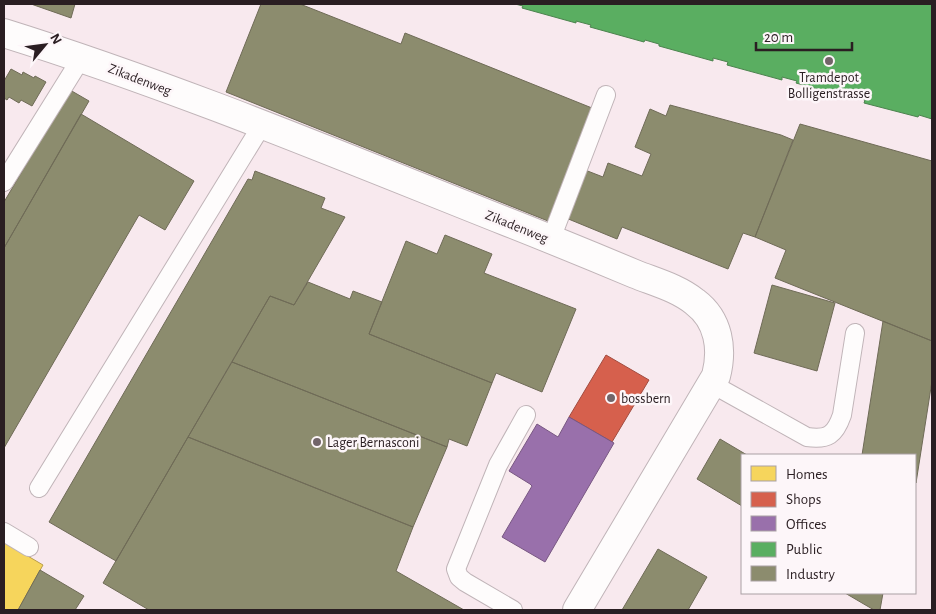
<svg xmlns="http://www.w3.org/2000/svg" width="936" height="614" font-family="'Alegreya Sans',sans-serif">
<style>
.homes{fill:#f6d55c;stroke:#b99e4b}
.shops{fill:#d6604d;stroke:#a24c40}
.offices{fill:#9970ab;stroke:#785782}
.public{fill:#5aae61;stroke:#4c834e}
.industry{fill:#8c8c6e;stroke:#6f6b57}
.lines{fill:none;stroke-linecap:round;stroke-linejoin:round}
.lane-casing{stroke:#c0b4b8;stroke-width:20}
.street-casing{stroke:#c0b4b8;stroke-width:30}
.lane{stroke:#fefcfc;stroke-width:18}
.street{stroke:#fefcfc;stroke-width:28}
.poi-dot{fill:#726569;stroke:#fdf6f9;stroke-width:2}
.labels{text-anchor:middle;stroke-width:5;stroke-linejoin:round;paint-order:stroke}
.poi-label{font-size:14px;fill:#2a1e22;stroke:#fdf6f9;text-anchor:start}
.street-label{font-size:14px;fill:#2a1e22;stroke:#fdf6f9}
</style>
<rect width="100%" height="100%" fill="#f8e9ee"/>
<path class="homes" d="M4,542L43,565L18,610H4Z"/>
<path class="shops" d="M606,355L649,380L612,442L569,417Z"/>
<path class="offices" d="M569,417L614,443L545,562L502,537L532,486L530,484L509,471L537,424L558,437Z"/>
<path class="public" d="M515,4H932V119L919,115L918,117L864,103L865,100L851,96L850,98L796,83L797,81L782,77V80L727,65L728,62L713,58V61L659,46V44L645,40L644,42L590,27L591,25L576,21V23L522,8L523,6Z"/>
<path class="industry" d="M31,4H75L71,18Z
M261,4H300L401,44L405,33L592,108L548,221L226,92Z
M11,69L22,75L23,72L34,78L35,76L46,82L32,106L21,100L19,103L9,97L7,100L4,98V81Z
M70,90L89,101L4,248V202Z
M670,105L781,135L793,140L755,237L743,233L728,269L622,227L617,239L566,218L585,170L603,177L608,163L642,176L651,154L635,147L650,109L666,116Z
M81,114L194,181L165,230L139,215L4,448V248Z
M800,124L932,161V341L775,278L786,250L755,237Z
M255,171L325,198L321,208L345,217L294,305L270,296L116,561L49,522L248,179L252,180Z
M445,235L492,254L484,273L576,309L542,392L496,373L492,383L369,334L406,241L437,254Z
M308,282L350,299L353,291L382,302L369,334L492,383L467,446L449,439L447,447L232,362L270,296L294,305Z
M772,285L835,303L817,371L754,353Z
M883,321L932,341V381L916,483L915,455H862Z
M232,362L447,447L413,527L188,437Z
M188,437L413,527L396,571L464,610H149L103,583Z
M720,439L747,455H742V506L697,479Z
M658,549L707,577L688,610H622Z
M40,570L84,596L75,610H18Z
M845,593H883L880,610H874Z"/>
<g class="lines">
<g class="lane-casing">
<path id="lane" d="M4,182L82,57
M551,239L606,95
M712,384L807,437C828,440 835,435 842,415L855,333
M39,488L262,125
M4,532L29,547
M513,610L465,582L459,577L456,569L498,465L526,415"/>
</g>
<g class="street-casing">
<path id="street" d="M4,33C174,86 339,155 505,221C548,238 592,256 635,274C655,282 678,288 695,302C719,320 723,349 716,376L577,610"/>
</g>
<use href="#lane" class="lane"/>
<use href="#street" class="street"/>
</g>
<g class="poi-dot">
<circle cx="829" cy="61" r="5"/>
<circle cx="611" cy="398" r="5"/>
<circle cx="317" cy="442" r="5"/>
</g>
<g class="labels">
<g class="poi-label">
<text x="829" y="82" text-anchor="middle">Tramdepot<tspan x="829" dy="16">Bolligenstrasse</tspan></text>
<text x="621" y="403">bossbern</text>
<text x="327" y="447">Lager Bernasconi</text>
</g>
<g class="street-label">
<text transform="translate(140 79) rotate(21)" y="5">Zikadenweg</text>
<text transform="translate(517 226) rotate(22)" y="5">Zikadenweg</text>
</g>
</g>
<rect width="936" height="614" fill="none" stroke="#2a1e22" stroke-width="10"/>
<rect x="741" y="454" width="175" height="140" fill="#fdf6f9" stroke="#a9a0a3"/>
<rect x="751" y="466" width="25" height="15" fill="#f6d55c" stroke="#a9a0a3"/>
<text x="786" y="479" font-size="15" fill="#2a1e22">Homes</text>
<rect x="751" y="492" width="25" height="15" fill="#d6604d" stroke="#a9a0a3"/>
<text x="786" y="504" font-size="15" fill="#2a1e22">Shops</text>
<rect x="751" y="516" width="25" height="15" fill="#9970ab" stroke="#a9a0a3"/>
<text x="786" y="529" font-size="15" fill="#2a1e22">Offices</text>
<rect x="751" y="542" width="25" height="15" fill="#5aae61" stroke="#a9a0a3"/>
<text x="786" y="554" font-size="15" fill="#2a1e22">Public</text>
<rect x="751" y="566" width="25" height="15" fill="#8c8c6e" stroke="#a9a0a3"/>
<text x="786" y="579" font-size="15" fill="#2a1e22">Industry</text>
<g transform="translate(45 45) rotate(61)" stroke="#fdf6f9" stroke-width="4" paint-order="stroke">
<path d="M0-4L9 19L0 12L-9 19Z" fill="#2a1e22"/>
<text y="-8" font-size="14" font-weight="bold" text-anchor="middle" fill="#2a1e22">N</text>
</g>
<path d="M756 42v8h96v-8" fill="none" stroke="#2a1e22" stroke-width="2.5"/>
<text x="764" y="42" font-size="15" fill="#2a1e22" stroke="#fdf6f9" stroke-width="4" paint-order="stroke">20 m</text>
</svg>
